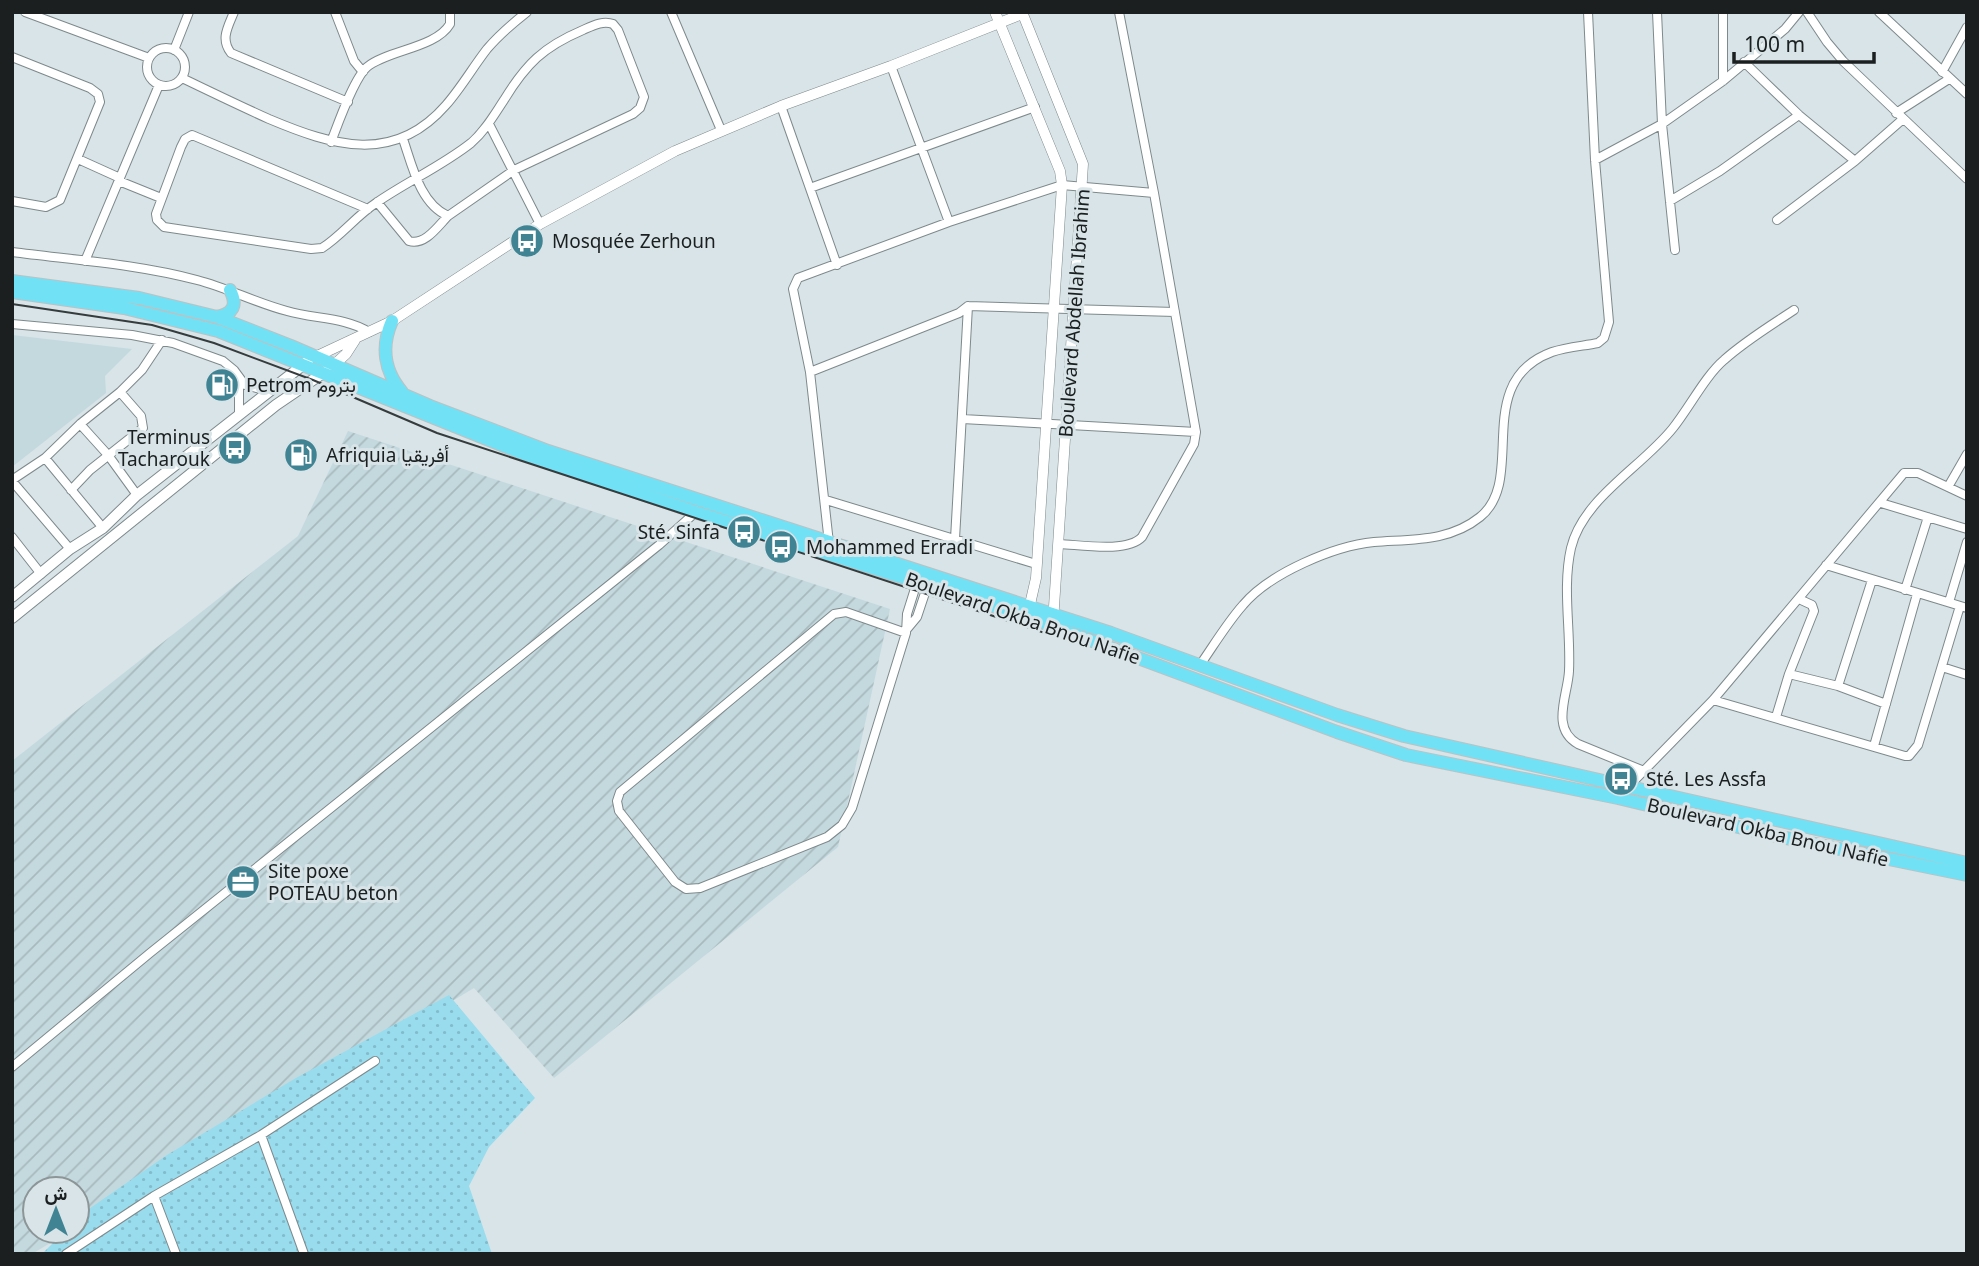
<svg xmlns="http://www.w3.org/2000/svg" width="1979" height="1266" font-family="'Noto Sans',Vazirmatn,sans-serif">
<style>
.built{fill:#c4d9de}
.industrial{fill:url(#industrial-furrows)}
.green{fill:url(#green-dots)}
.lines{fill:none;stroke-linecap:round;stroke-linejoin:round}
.minor-casing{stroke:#7e898c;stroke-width:10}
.tertiary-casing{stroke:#7e898c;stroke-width:11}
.secondary-casing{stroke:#7e898c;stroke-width:12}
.primary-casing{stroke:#bfc0c1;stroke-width:14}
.minor{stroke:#fff;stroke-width:8}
.tertiary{stroke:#fff;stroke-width:10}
.secondary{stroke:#fff;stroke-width:10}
.primary{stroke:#71e2f6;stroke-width:12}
.tram{stroke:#363b3d;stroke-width:2}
.labels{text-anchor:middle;stroke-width:6;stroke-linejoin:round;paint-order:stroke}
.poi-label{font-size:19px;fill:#1b1f20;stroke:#d8e4e7;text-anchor:start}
.street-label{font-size:19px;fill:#1b1f20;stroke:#d8e4e7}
</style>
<defs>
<pattern id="industrial-furrows" width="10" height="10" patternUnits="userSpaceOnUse" patternTransform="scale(1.75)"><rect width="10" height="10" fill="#c4d9de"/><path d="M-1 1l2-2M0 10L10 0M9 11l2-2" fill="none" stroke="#a8babe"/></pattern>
<pattern id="green-dots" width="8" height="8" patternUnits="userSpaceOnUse" patternTransform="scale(1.75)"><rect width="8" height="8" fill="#98dced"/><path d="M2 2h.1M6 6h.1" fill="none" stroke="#82bccb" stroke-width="1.8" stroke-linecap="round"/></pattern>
</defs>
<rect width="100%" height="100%" fill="#d8e4e7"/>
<path class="built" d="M12,335L132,349L105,376L106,393L12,467Z"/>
<path class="industrial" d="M348,431L890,609L838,847L554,1078L474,988L77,1227V1189H35V1231H70L32,1254H12V761L298,536Z"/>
<path class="green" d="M449,995L535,1098L489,1147L469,1186L492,1254H42L65,1231H77V1220L86,1211L167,1155L296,1078Z"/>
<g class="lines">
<g class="minor-casing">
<path id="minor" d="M25,12L149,58
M234,12C228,27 220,39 231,53L348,102
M335,12L354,61L363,72
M671,12L721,130
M1657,12L1662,124L1675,250
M1807,12L1827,42L1843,61L1967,179
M1879,12L1967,94
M147 67a19 19 0 1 1 38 0a19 19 0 1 1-38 0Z
M174,50L189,12
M12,57L90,88L98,94L100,102L60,200L46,207L12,201
M1744,62L1799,115L1855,161
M891,66L949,222
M1942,72L1967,27
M182,78C211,92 240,106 269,119C333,146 394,165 446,105C461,88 473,67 487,49C499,35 513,23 527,12
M1723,81V12
M781,106L837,265
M1896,113L1949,79
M489,124L540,224
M331,142C338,124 354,78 367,67C388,50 436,48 450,24V12
M78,159L120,178
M1595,160L1662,124L1723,81L1785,29L1799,12
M119,181L161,198
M810,188L1035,107
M1670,201L1720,171L1799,115
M377,202L409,241C425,246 438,226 448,216
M368,209L192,135L185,139L181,147L156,214L157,220L164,227L311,249L322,248C341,236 356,216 376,203C406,182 442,166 471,143C485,131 494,115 504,100C526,64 543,47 583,30C592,26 603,20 613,24L618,30L644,97L640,108L633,114L514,170L448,216C420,204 412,165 403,139
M1777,220L1855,161L1903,119
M12,252C74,260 137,264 197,280C228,288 256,303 287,311C314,319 345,317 369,332
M85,261L159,85
M12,324L132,335L173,343L223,361L234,370L245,385L268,391
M810,372L959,313L968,306L1175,312
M239,378V413
M962,419L1196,432
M80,424L108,455L137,495
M45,458L103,528
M12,480L45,458L80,424L120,392L142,370L162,340
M12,481L70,549
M1948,487L1967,454
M71,490L90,470L143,428L141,416L120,392
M826,500L1036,564
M1881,503L1967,529
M12,537L41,574
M955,539L968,306
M829,543L810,372L793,289L798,278L949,222L1062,185L1154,193
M1060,544C1082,545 1127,553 1142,537L1194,444L1196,432L1154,193L1119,12
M1826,565L1967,608
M1905,590L1928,517
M1949,602L1967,542
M907,629L917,617L929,581
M906,633L846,612L834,614L620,792L617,801L619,811L675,882L686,889L700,888L827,837L842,825L852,808L906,633L907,614L918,579
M1200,665C1214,645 1227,623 1243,605C1270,573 1334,546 1374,542C1412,539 1449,542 1480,517C1528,479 1470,382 1552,352C1567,347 1583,346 1598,343L1604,338L1609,322L1595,160L1588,12
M1942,667L1967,675
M1789,674L1838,686L1886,704
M1838,686L1872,580
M1713,700L1905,756H1909L1918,745L1960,606
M1776,717L1789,674L1814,611L1812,605L1799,599
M1874,746L1917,594
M1644,771L1578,744C1550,728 1568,695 1569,671C1571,630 1562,588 1571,548C1583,498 1642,467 1673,428C1689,408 1706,375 1724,360C1745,341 1770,326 1794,310
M1628,787L1713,700L1904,473H1918L1967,496
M12,1067L150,953L659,545L697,511
M261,1135L304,1254
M154,1196L176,1254
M66,1254L154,1196L261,1135L375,1061"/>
</g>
<g class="tertiary-casing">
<path id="tertiary" d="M995,12L1060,171L1062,185L1036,578L1028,613
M1022,12L1083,164L1053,622
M315,357L392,321L540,224L675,151L781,106L891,66L1022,14
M334,365L346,354L355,340"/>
</g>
<g class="secondary-casing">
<path id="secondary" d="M12,597L70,549L103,528L137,495L308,361
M12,618L276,405L326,371"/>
</g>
<g class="primary-casing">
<path id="primary" d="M12,281L139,298L217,317L291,346L430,406L548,451L1111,633L1337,715L1404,736L1967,863
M12,292L124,308L218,331L524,454L695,512L1025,616L1337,732L1406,755L1618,798L1776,836L1967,875
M217,317C233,314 238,305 230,290
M392,321C381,346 384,371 402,392"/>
</g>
<use href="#minor" class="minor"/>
<use href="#tertiary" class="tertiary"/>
<use href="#secondary" class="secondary"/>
<use href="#primary" class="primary"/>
<path class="tram" d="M12,304L152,325L214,343L313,380L437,433L1057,637"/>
</g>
<defs>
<g id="bus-disc" transform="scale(1.75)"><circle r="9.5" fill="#408393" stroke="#d8e4e7"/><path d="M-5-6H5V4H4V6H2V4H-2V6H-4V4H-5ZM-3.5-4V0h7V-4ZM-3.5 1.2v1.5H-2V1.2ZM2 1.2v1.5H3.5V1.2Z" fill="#fff"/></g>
<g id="fuel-disc" transform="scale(1.75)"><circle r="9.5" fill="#408393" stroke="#d8e4e7"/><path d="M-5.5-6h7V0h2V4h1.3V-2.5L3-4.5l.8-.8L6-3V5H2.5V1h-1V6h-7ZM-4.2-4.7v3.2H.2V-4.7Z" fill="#fff"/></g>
<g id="office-disc" transform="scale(1.75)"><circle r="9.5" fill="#408393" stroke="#d8e4e7"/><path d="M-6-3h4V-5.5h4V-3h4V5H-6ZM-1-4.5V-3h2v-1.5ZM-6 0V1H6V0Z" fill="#fff"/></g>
</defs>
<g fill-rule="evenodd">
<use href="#bus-disc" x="527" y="241"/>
<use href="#fuel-disc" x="222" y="385"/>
<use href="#bus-disc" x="235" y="448"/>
<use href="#fuel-disc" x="301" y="455"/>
<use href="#bus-disc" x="744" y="532"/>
<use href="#bus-disc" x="781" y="547"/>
<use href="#bus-disc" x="1621" y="779"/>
<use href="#office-disc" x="243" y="882"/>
</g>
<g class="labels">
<g class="poi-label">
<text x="552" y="248">Mosquée Zerhoun</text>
<text x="246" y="392">Petrom بتروم</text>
<text x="210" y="444" text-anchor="end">Terminus<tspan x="210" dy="22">Tacharouk</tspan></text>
<text x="326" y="462">Afriquia أفريقيا</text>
<text x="720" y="539" text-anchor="end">Sté. Sinfa</text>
<text x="806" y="554">Mohammed Erradi</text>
<text x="1646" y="786">Sté. Les Assfa</text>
<text x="268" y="878">Site poxe<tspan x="268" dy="22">POTEAU beton</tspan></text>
</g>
<g class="street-label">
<text transform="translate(1074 313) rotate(-86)" y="7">Boulevard Abdellah Ibrahim</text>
<text transform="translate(1023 618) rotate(19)" y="7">Boulevard Okba Bnou Nafie</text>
<text transform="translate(1768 832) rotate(13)" y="7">Boulevard Okba Bnou Nafie</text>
</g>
</g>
<rect width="1979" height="1266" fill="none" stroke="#1b1f20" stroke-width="28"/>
<g transform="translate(56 1210)"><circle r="33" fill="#d8e4e7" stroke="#8c9597" stroke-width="2"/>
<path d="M0-5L12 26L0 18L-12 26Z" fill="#408393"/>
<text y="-10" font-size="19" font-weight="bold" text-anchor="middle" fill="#1b1f20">ش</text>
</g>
<path d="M1734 52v10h140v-10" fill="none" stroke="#1b1f20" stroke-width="3.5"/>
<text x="1744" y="52" font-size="21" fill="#1b1f20" stroke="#d8e4e7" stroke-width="5" paint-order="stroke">100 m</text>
</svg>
